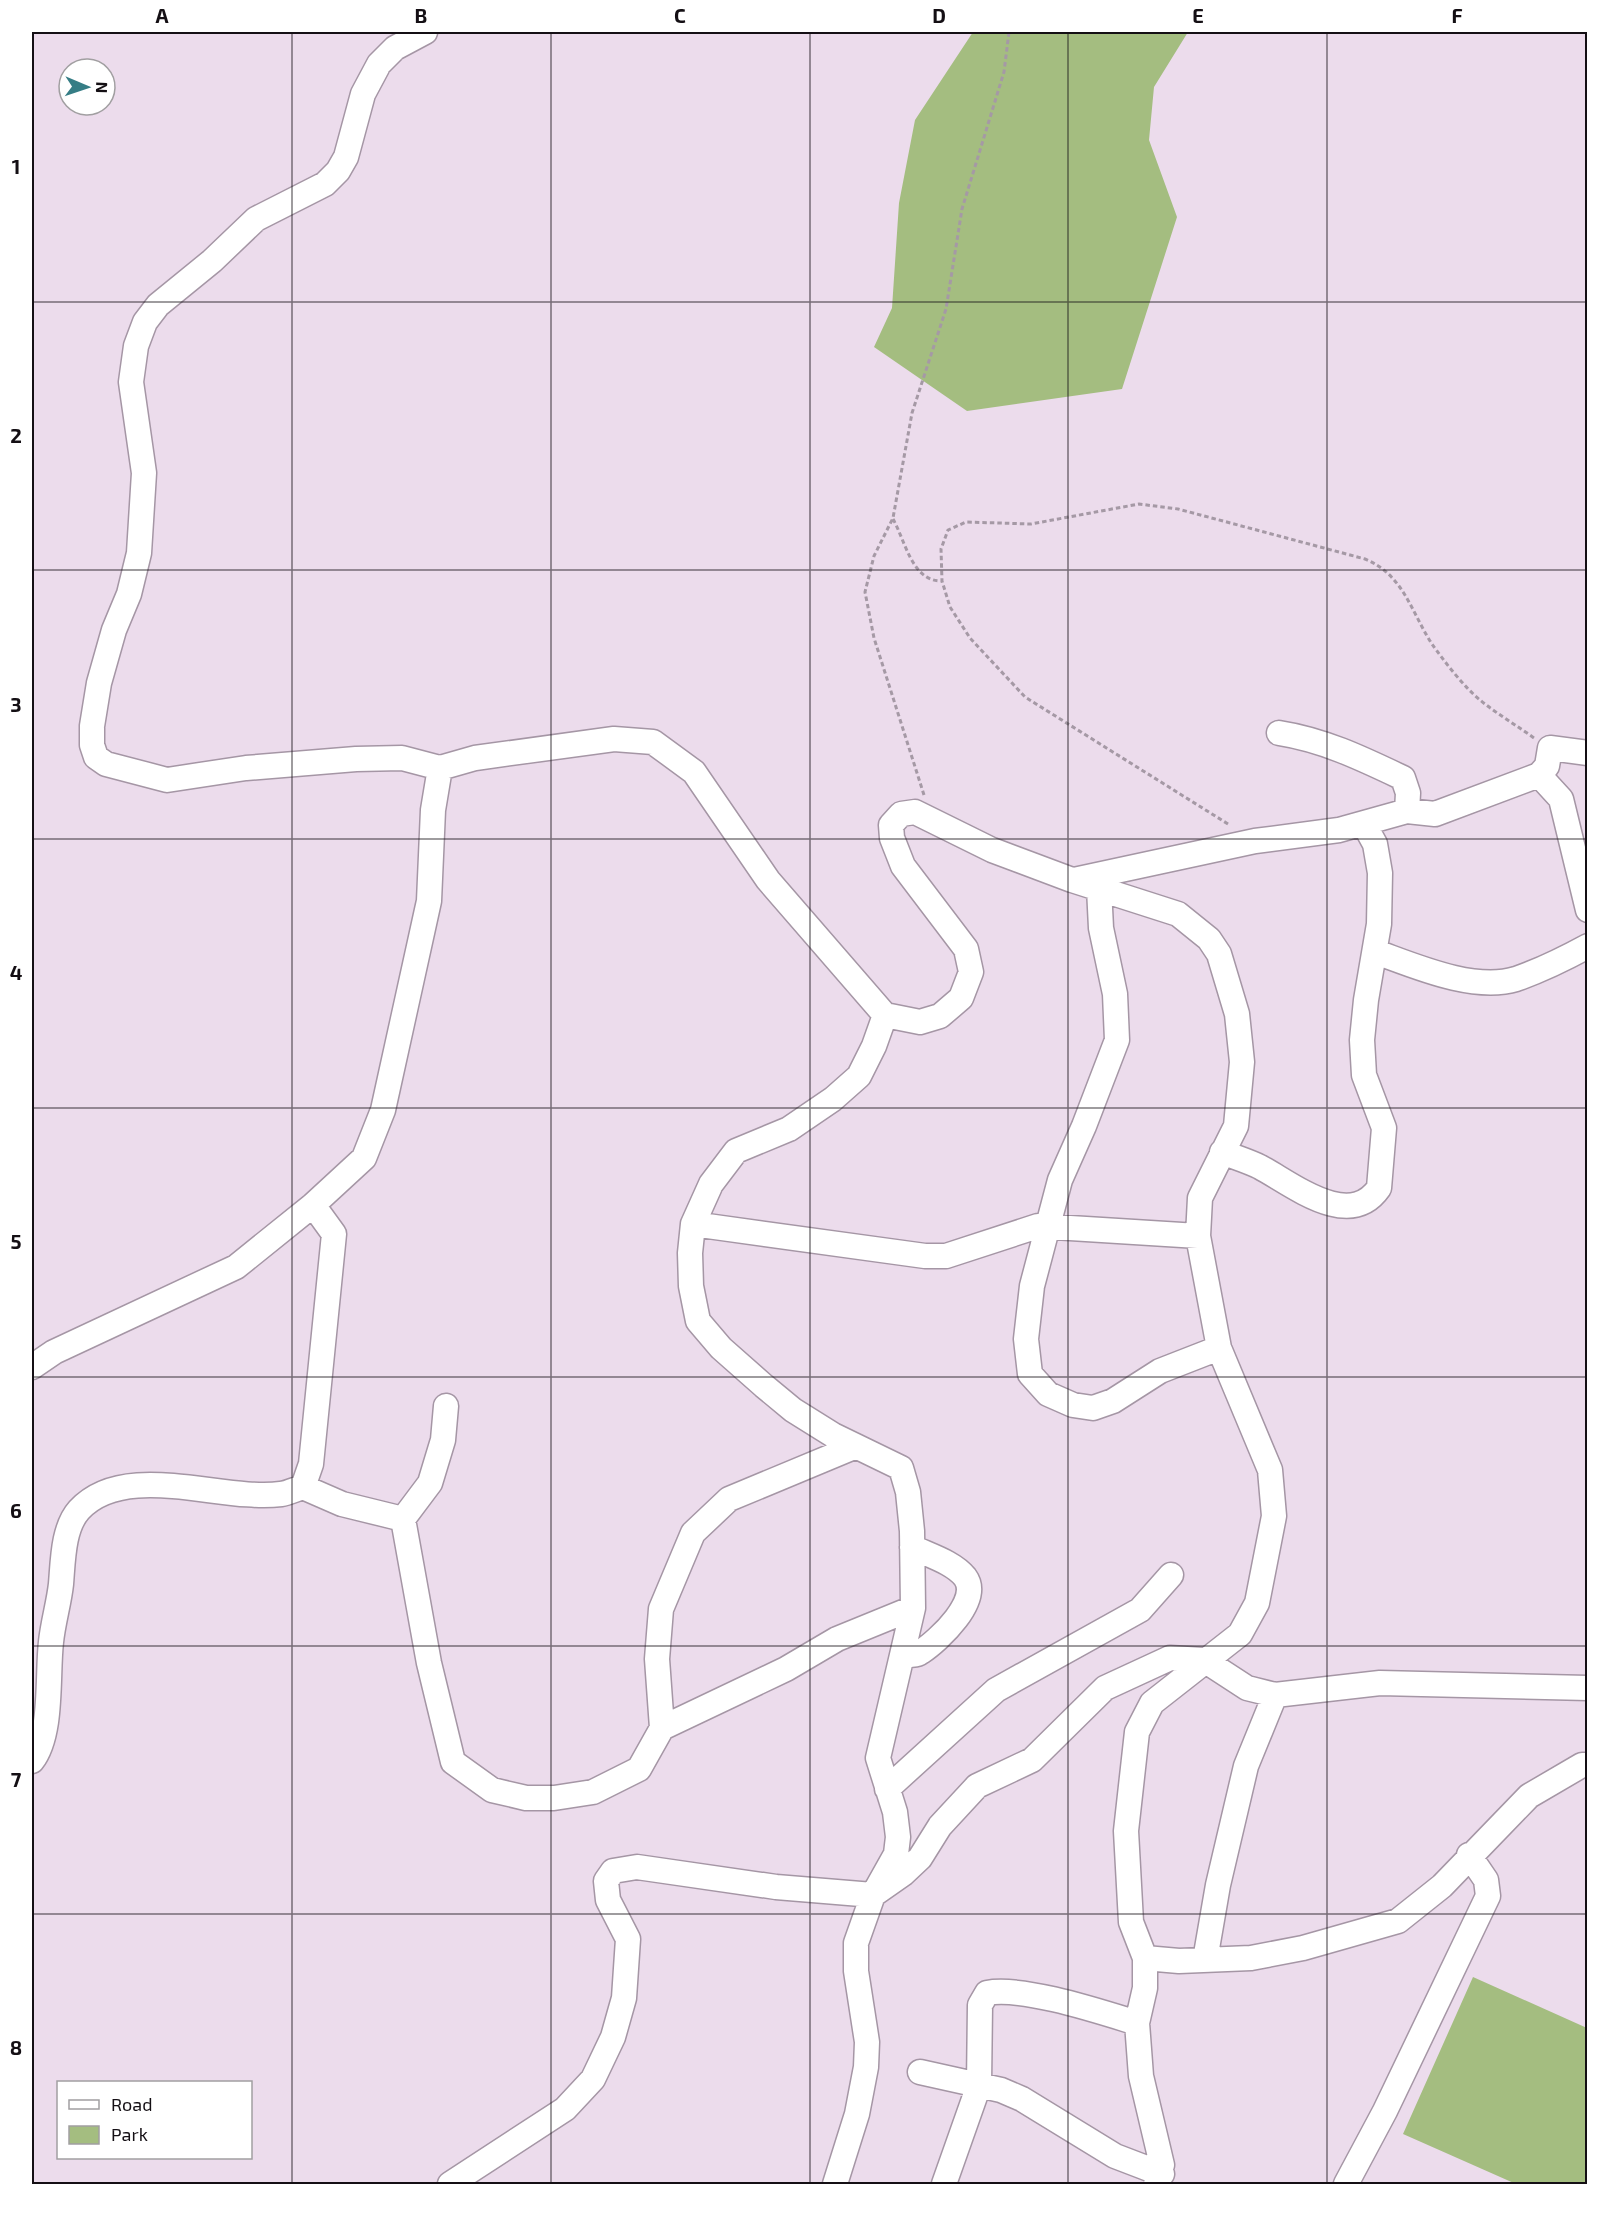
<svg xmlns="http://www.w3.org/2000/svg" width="1619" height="2216" font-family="'Exo 2',sans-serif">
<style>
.green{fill:#a4bd80}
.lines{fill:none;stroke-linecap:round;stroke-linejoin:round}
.minor-casing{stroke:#a596a5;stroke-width:27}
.path{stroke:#a599a5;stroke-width:3;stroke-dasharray:4.5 3;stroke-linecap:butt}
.minor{stroke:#fff;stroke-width:24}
.grid{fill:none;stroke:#140f14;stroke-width:1.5;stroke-opacity:0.55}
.neatline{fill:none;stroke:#140f14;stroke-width:2}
.grid-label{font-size:20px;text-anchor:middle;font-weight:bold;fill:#140f14}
</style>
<rect width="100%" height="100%" fill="#ecdcec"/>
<path class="green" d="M973,32H1188L1154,87L1149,140L1177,217L1122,389L967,411L874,347L892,308L899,203L915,120Z
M1473,1977L1587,2028V2184H1516L1403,2134Z"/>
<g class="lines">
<g class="minor-casing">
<path id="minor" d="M425,32L395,48L379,64L363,94L346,157L338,171L325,184L256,219L212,261L158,305L145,322L136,346L131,382L144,473L139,553L129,594L114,630L99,683L92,726V745L96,757L106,764L167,780L246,768L356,759L402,758L440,768L475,758L614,739L653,742L694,772L768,880L885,1015L920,1022L940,1016L961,998L971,972L966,949L903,866L892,838L891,825L901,814L915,812L992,850L1072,880L1178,914L1209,939L1219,954L1237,1014L1242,1062L1236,1126L1200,1198L1198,1236L1219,1348L1270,1470L1274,1516L1257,1603L1240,1634L1152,1703L1137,1732L1126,1831L1131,1922L1145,1958V1988L1137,2023L1141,2076L1162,2165L1156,2184
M1279,733C1324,740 1363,759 1403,778L1408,793L1407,811
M1539,775L1561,799L1588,910
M1074,880L1255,841L1339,830L1407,811L1435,814L1539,775L1547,766L1550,748L1588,753
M1099,888L1101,928L1115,994L1117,1040L1084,1126L1060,1180L1032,1286L1026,1339L1030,1374L1048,1394L1073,1405L1093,1408L1113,1401L1160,1371L1219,1348
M1376,952C1415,966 1474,992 1516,979C1539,971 1566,958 1588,946
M1222,1152C1234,1157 1248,1161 1260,1167C1292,1184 1349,1231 1379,1188L1384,1128L1364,1075L1362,1040L1366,1000L1379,924L1380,873L1375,844L1364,824
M693,1224L925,1256H946L1038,1226L1198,1236
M32,1367L54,1352L236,1267L313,1205L364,1158L383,1110L429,901L433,810L440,768
M303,1487L311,1464L334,1234L313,1205
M403,1519L430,1483L443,1440L446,1406
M903,1654C909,1655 916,1656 921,1652C939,1640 982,1600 965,1577C953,1562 928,1555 912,1547
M662,1728L657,1659L661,1609L693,1533L729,1499L854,1447
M32,1761C53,1734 47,1676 51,1642C53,1622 59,1603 61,1584C63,1560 63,1528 79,1510C125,1460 222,1502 281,1494C288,1493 296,1489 303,1487L342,1504L403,1519L429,1663L453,1762L492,1790L526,1798H554L593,1792L639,1769L662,1728L786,1669L837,1639L913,1608
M887,1789L996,1690L1140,1610L1171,1575
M1145,1958L1179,1961L1251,1958L1303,1948L1398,1921L1442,1886L1529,1796L1582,1765H1588
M1205,1960L1218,1885L1246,1766L1275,1695
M920,2072L1001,2090L1022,2099L1115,2156L1162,2174
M450,2184L565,2109L593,2079L613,2037L624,1998L628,1939L608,1900L606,1881L613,1871L637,1867L776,1887L873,1895L903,1874L920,1858L940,1826L977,1786L1032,1760L1105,1688L1170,1658L1204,1660L1247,1688L1275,1695L1380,1683L1588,1688
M835,2184L857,2114L866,2067L867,2042L856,1971V1943L873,1895L896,1854L898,1837L895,1812L878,1758L913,1608L912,1531L908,1492L901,1468L833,1435L793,1410L764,1386L721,1348L698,1321L691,1286L690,1253L693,1224L711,1184L736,1151L789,1129L833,1099L859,1076L874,1046L885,1015
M944,2184L979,2085L980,2005L987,1993C1023,1986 1101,2012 1137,2023
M1346,2184L1385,2111L1488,1896L1486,1880L1469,1855"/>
</g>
<path class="path" d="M893,519C905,540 912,582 942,581
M924,795L874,638L865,592L874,556L893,518L912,413L946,309L962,209L1004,72L1009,32
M1228,824L1025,697L970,638L950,607L942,581L941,549L948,530L966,522L1031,524L1139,504L1178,509L1365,559C1404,575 1411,612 1432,644C1443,660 1465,688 1480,700C1497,714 1516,725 1534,738"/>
<use href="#minor" class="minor"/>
</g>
<path class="grid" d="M292,32V2184M551,32V2184M810,32V2184M1068,32V2184M1327,32V2184M32,302H1588M32,570H1588M32,839H1588M32,1108H1588M32,1377H1588M32,1646H1588M32,1914H1588"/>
<rect width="1619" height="2216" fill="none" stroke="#ffffff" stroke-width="66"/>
<rect x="57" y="2081" width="195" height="78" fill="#ffffff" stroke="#a19fa1" stroke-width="1.5"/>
<rect x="69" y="2100" width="30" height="9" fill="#ffffff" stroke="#a19fa1" stroke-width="1.5"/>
<text x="111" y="2111" font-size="18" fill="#140f14">Road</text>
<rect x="69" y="2126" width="30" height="18" fill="#a4bd80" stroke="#a19fa1" stroke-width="1.5"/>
<text x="111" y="2141" font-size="18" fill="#140f14">Park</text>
<g transform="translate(87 87) rotate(92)"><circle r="28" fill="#ffffff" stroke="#a19fa1" stroke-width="1.5"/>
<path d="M0-4.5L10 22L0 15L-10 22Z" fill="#357d85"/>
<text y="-9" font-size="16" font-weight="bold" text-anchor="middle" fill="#140f14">N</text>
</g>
<rect x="33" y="33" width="1553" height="2150" class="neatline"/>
<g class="grid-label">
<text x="162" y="23">A</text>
<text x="421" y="23">B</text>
<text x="680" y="23">C</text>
<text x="939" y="23">D</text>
<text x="1198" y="23">E</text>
<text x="1457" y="23">F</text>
<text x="16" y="174">1</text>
<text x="16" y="443">2</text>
<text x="16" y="712">3</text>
<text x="16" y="980">4</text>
<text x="16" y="1249">5</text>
<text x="16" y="1518">6</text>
<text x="16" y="1787">7</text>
<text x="16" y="2055">8</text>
</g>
</svg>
